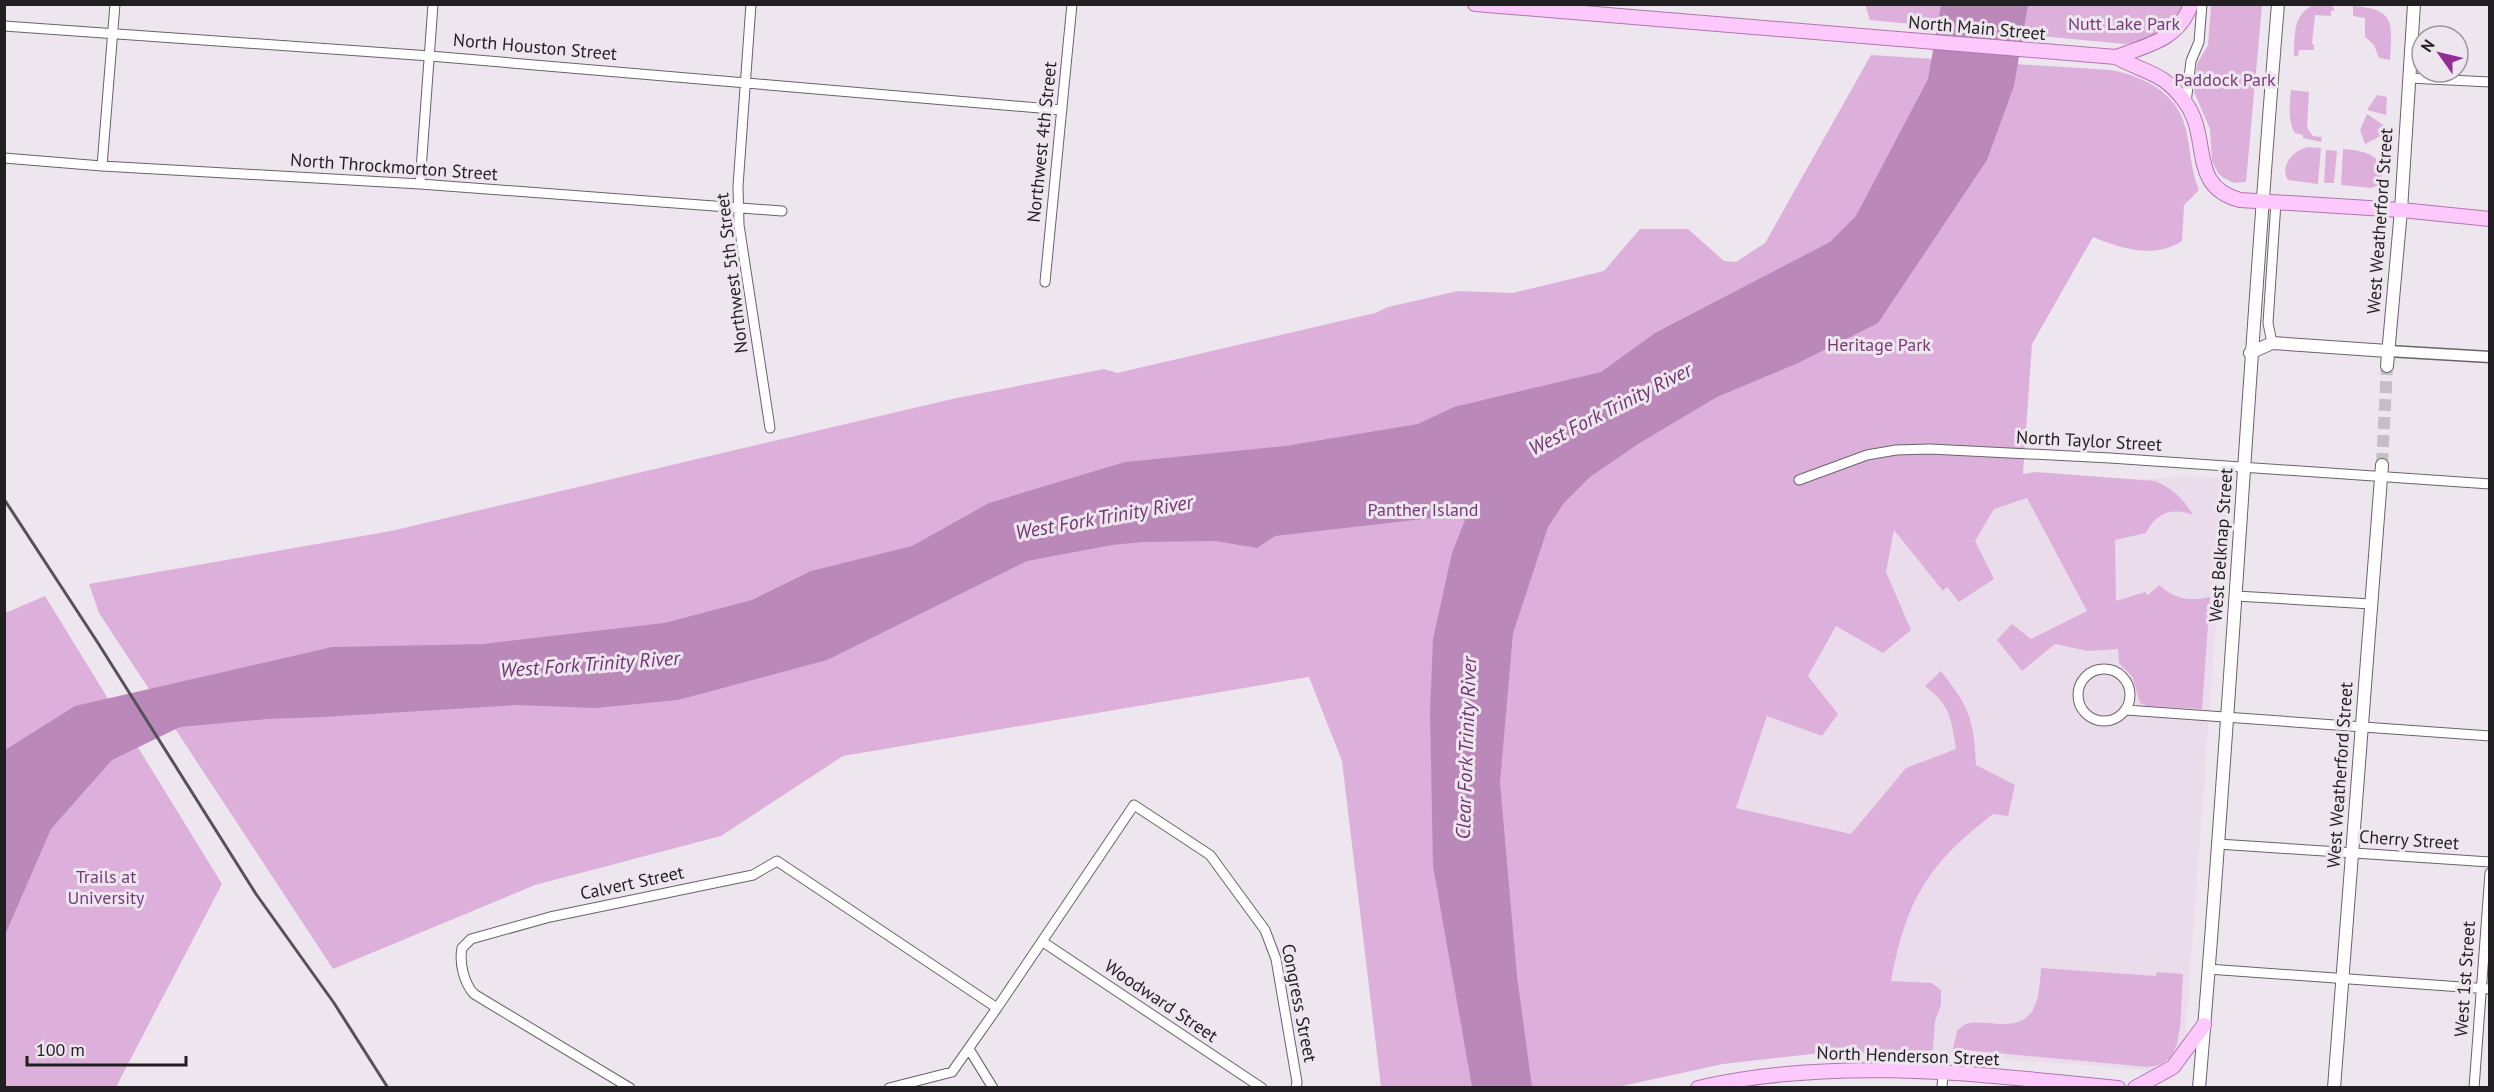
<svg xmlns="http://www.w3.org/2000/svg" width="2494" height="1092" font-family="'PT Sans',sans-serif">
<style>
.built{fill:#ebdceb}
.green{fill:#ddb0dc}
.water{fill:#ba89b9}
.lines{fill:none;stroke-linecap:round;stroke-linejoin:round}
.secondary-tunnel{stroke:#c5bec5;stroke-width:12;stroke-dasharray:12 6;stroke-linecap:butt}
.minor-casing{stroke:#6a626a;stroke-width:11}
.tertiary-casing{stroke:#6a626a;stroke-width:13}
.secondary-casing{stroke:#6a626a;stroke-width:14}
.primary-casing{stroke:#af75ae;stroke-width:16}
.minor{stroke:#fff;stroke-width:9}
.tertiary{stroke:#fff;stroke-width:10}
.secondary{stroke:#fff;stroke-width:12}
.primary{stroke:#fdc8fc;stroke-width:14}
.rail{stroke:#555155;stroke-width:3}
.labels{text-anchor:middle;stroke-width:6;stroke-linejoin:round;paint-order:stroke}
.park-label{font-size:18px;fill:#783b79;stroke:#eee6ee}
.street-label{font-size:18px;fill:#221f22;stroke:#eee6ee}
.water-label{font-size:20px;font-style:italic;fill:#713471;stroke:#eee6ee}
</style>
<rect width="100%" height="100%" fill="#eee6ee"/>
<path class="built" d="M2185,476L2225,478L2230,482L2229,512L2223,528L2185,1040L2175,1058L2157,1069L2146,1070L1915,1053L1829,1052L1723,1064L1617,1087L1571,987L1899,496Z"/>
<path class="green" d="M2316,4L2331,5L2335,10L2331,11V16L2315,15L2312,44L2314,45V50H2299L2298,56H2294C2295,35 2292,13 2316,4Z
M1865,5H2183C2171,29 2151,40 2125,44L1870,20Z
M2211,5H2262L2246,182L2234,183L2222,177L2218,173L2212,161L2210,129L2194,92L2197,64L2208,45Z
M2353,6C2396,9 2392,23 2390,60L2379,58L2374,45L2365,37V18L2353,16Z
M1871,55L2111,70C2143,76 2176,92 2185,126C2191,147 2190,169 2199,190L2184,205L2182,241C2154,259 2122,249 2093,237L2032,344L2023,474L2036,472L2155,481C2173,489 2183,498 2193,515C2172,507 2156,513 2146,533L2115,540L2116,601L2145,592L2148,595L2159,585C2175,599 2189,602 2210,597L2202,709L2147,706L2140,703L2132,676L2119,663L2118,649L2088,651L2055,644L2022,671L1997,640L2012,624L2031,639L2087,611L2027,498L1994,509L1975,541L1994,579L1959,602L1947,587L1943,591L1894,530L1886,572L1911,630L1883,653L1836,626L1808,676L1838,714L1822,736L1767,716L1736,808L1851,834L1906,768L1956,749C1951,718 1951,706 1925,686L1941,671C1969,707 1974,719 1976,765L2015,785L2008,816L1993,814C1927,865 1907,899 1891,981L1932,983L1941,990V1005L1935,1021L1933,1050L1915,1053L1829,1052L1723,1064L1617,1087H1381L1342,761L1309,677L843,756L721,836L535,885L333,969L99,613L89,584L391,531L952,399L1104,369L1117,373L1375,313L1388,307L1458,291L1513,293L1604,271L1640,229H1688L1724,261L1736,262L1765,243Z
M2291,90L2309,92L2307,128L2313,136L2322,137L2321,142L2303,138V135L2295,133C2287,120 2290,105 2291,90Z
M2377,95L2387,97L2386,115L2367,110Z
M2367,114L2385,126L2379,137L2365,144L2360,130Z
M2308,147L2321,148L2318,184L2288,180C2279,166 2293,150 2308,147Z
M2343,149C2364,150 2392,157 2379,185L2371,188L2341,185Z
M2326,150L2337,151L2334,183H2324Z
M45,596L222,884L116,1087L5,1088V613Z
M2041,968L2156,976L2157,972L2183,974C2181,994 2183,1039 2172,1055C2166,1063 2158,1066 2148,1067L1953,1049L1957,1031L1965,1024C1976,1021 1988,1023 1999,1024C2038,1026 2039,998 2041,968Z"/>
<path class="water" d="M1941,5H2028L2014,86L1987,160L1878,323L1798,363L1717,397L1638,444L1590,477L1564,503L1548,527L1513,633L1500,783L1517,976L1532,1087H1472L1433,866L1430,712L1433,639L1452,553L1465,520L1447,511L1432,518L1275,536L1257,548L1215,541L1143,542L1112,545L1027,561L827,660L678,700L595,708L517,705L323,717L268,719L180,727L112,760L51,829L5,935V750L75,706L332,647L483,644L664,623L752,600L811,571L912,546L989,503L1125,462L1285,446L1418,424L1454,407L1601,372L1655,333L1830,242L1856,216L1928,79Z"/>
<g class="lines">
<path class="secondary-tunnel" d="M2382,465L2387,366"/>
<g class="minor-casing">
<path id="minor" d="M751,4L738,186L739,225L770,428
M4,26L430,56L1062,110
M2409,78L2490,82
M2186,103L2191,61L2199,42L2202,4
M4,158L102,166L420,184L782,211
M102,166L115,4
M420,184L433,4
M1045,282L1072,4
M2272,343L2268,323L2276,202
M1799,480L1867,455L1896,450L1930,449L2110,458L2490,484
M2236,596L2371,604
M2078 695a26 26 0 1 1 52 0a26 26 0 1 1-52 0Z
M2126,710L2490,736
M2218,844L2490,862
M1043,942L1262,1088
M2208,969L2490,989
M997,1008L1134,805L1210,855L1265,930L1276,959L1297,1082L1296,1088
M969,1049L993,1088
M630,1088L474,994C464,983 459,963 462,948L471,939L550,917L753,875L777,861L997,1008L952,1072L889,1088
M1942,1088L1943,1073
M2474,1088L2490,873"/>
</g>
<g class="tertiary-casing">
<path id="tertiary" d="M2388,351L2490,357"/>
</g>
<g class="secondary-casing">
<path id="secondary" d="M2250,353L2272,343L2388,351
M2387,366L2401,210L2414,4
M2199,1088C2230,727 2248,365 2278,4
M2334,1088L2382,465"/>
</g>
<g class="primary-casing">
<path id="primary" d="M1475,4L2116,57C2145,73 2164,72 2185,102C2212,138 2187,186 2240,200L2401,210L2490,219
M2116,57C2147,45 2179,40 2191,4
M1698,1088C1836,1056 1978,1074 2118,1088
M2135,1088L2173,1067L2204,1025"/>
</g>
<use href="#minor" class="minor"/>
<use href="#tertiary" class="tertiary"/>
<use href="#secondary" class="secondary"/>
<use href="#primary" class="primary"/>
<path class="rail" d="M4,499L98,643L256,894L334,1003L388,1088"/>
</g>
<g class="labels">
<g class="park-label">
<text x="2124" y="30">Nutt Lake Park</text>
<text x="2225" y="86">Paddock Park</text>
<text x="1879" y="351">Heritage Park</text>
<text x="1423" y="516">Panther Island</text>
<text x="106" y="883">Trails at<tspan x="106" dy="21">University</tspan></text>
</g>
<g class="street-label">
<text transform="translate(1977 28) rotate(5)" y="6">North Main Street</text>
<text transform="translate(535 47) rotate(5)" y="6">North Houston Street</text>
<text transform="translate(1042 142) rotate(-84)" y="6">Northwest 4th Street</text>
<text transform="translate(394 167) rotate(4)" y="6">North Throckmorton Street</text>
<text transform="translate(2380 221) rotate(-86)" y="6">West Weatherford Street</text>
<text transform="translate(732 273) rotate(-97)" y="6">Northwest 5th Street</text>
<text transform="translate(2089 441) rotate(3)" y="6">North Taylor Street</text>
<text transform="translate(2221 545) rotate(-86)" y="6">West Belknap Street</text>
<text transform="translate(2340 775) rotate(-86)" y="6">West Weatherford Street</text>
<text transform="translate(2409 840) rotate(4)" y="6">Cherry Street</text>
<text transform="translate(632 883) rotate(-12)" y="6">Calvert Street</text>
<text transform="translate(2465 979) rotate(-86)" y="6">West 1st Street</text>
<text transform="translate(1161 1001) rotate(34)" y="6">Woodward Street</text>
<text transform="translate(1299 1003) rotate(79)" y="6">Congress Street</text>
<text transform="translate(1908 1056) rotate(2)" y="6">North Henderson Street</text>
</g>
<g class="water-label">
<text transform="translate(1610 409) rotate(-27)" y="7">West Fork Trinity River</text>
<text transform="translate(1104 517) rotate(-10)" y="7">West Fork Trinity River</text>
<text transform="translate(590 664) rotate(-4)" y="7">West Fork Trinity River</text>
<text transform="translate(1466 748) rotate(-88)" y="7">Clear Fork Trinity River</text>
</g>
</g>
<rect width="2494" height="1092" fill="none" stroke="#221f22" stroke-width="12"/>
<g transform="translate(2440 54) rotate(304)"><circle r="28" fill="#eee6ee" stroke="#9c969c" stroke-width="1.5"/>
<path d="M0-4.5L10 22L0 15L-10 22Z" fill="#912d94"/>
<text y="-9" font-size="16" font-weight="bold" text-anchor="middle" fill="#221f22">N</text>
</g>
<path d="M27 1056v9h159v-9" fill="none" stroke="#221f22" stroke-width="3"/>
<text x="36" y="1056" font-size="18" fill="#221f22" stroke="#eee6ee" stroke-width="4.5" paint-order="stroke">100 m</text>
</svg>
